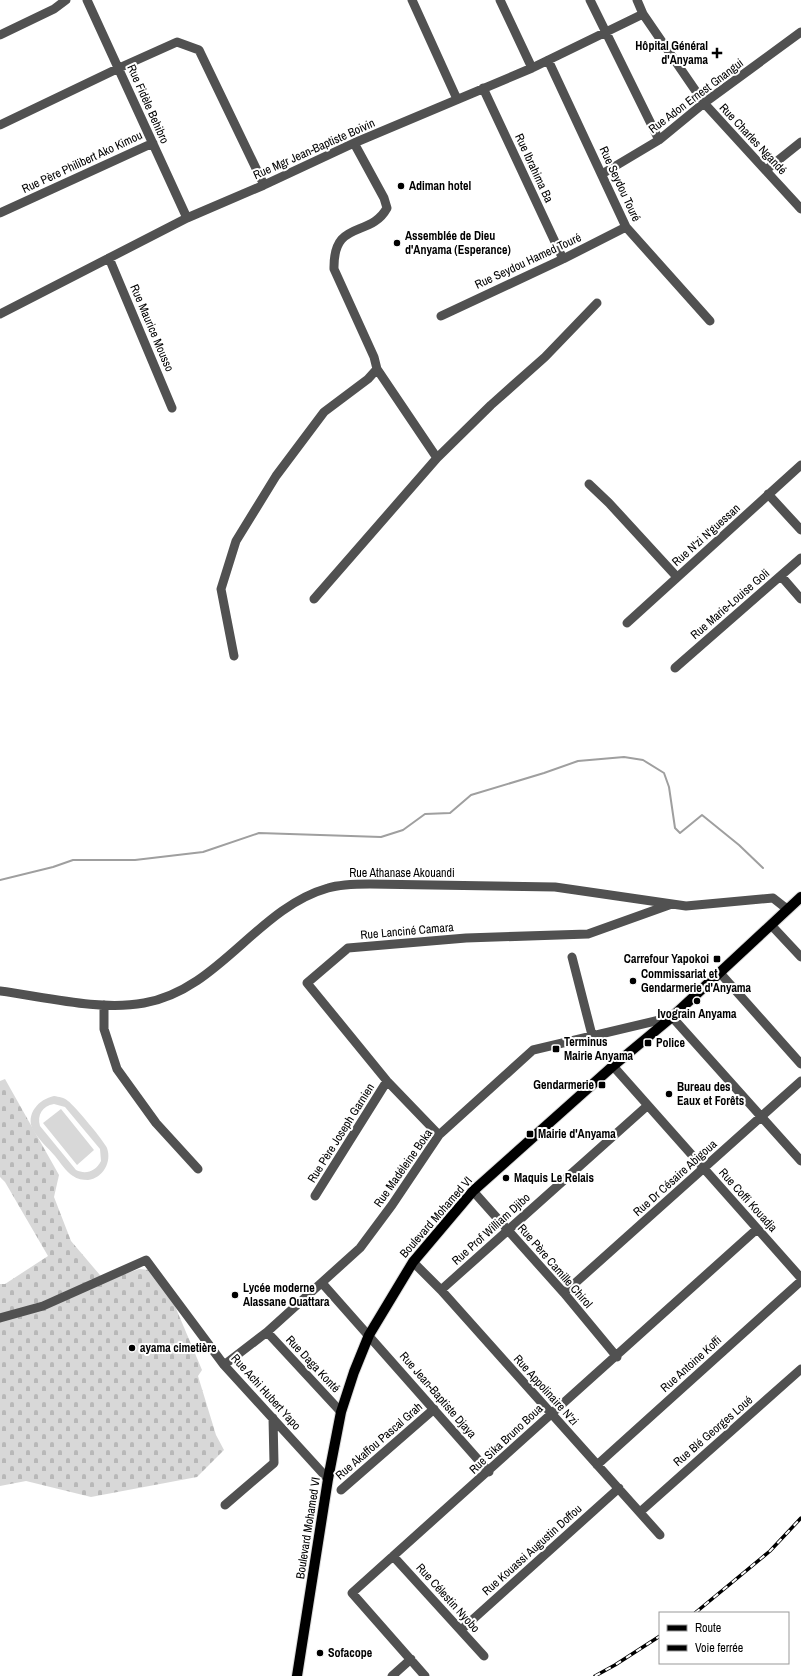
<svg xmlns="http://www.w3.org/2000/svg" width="801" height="1676" font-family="'Archivo Narrow',sans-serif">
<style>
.cemetery{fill:url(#cemetery-stones)}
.pitch{fill:#d8d8d8;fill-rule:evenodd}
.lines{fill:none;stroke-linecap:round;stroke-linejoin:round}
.stream{stroke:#9f9f9f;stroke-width:2}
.major-casing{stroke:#dbdbdb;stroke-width:12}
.minor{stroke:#515151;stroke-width:9}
.major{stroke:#000;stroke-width:10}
.rail-casing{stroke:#000;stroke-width:3.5}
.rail{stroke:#fff;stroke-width:2;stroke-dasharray:6;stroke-linecap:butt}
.poi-dot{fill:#000;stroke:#fff;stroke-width:1.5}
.labels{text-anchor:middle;stroke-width:4;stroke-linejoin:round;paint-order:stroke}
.poi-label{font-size:12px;font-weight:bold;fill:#000;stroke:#fff;text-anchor:start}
.street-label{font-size:12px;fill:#000;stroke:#fff}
</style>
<defs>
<pattern id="cemetery-stones" width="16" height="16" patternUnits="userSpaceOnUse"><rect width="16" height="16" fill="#d8d8d8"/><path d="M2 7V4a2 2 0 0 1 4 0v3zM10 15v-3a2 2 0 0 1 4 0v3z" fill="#b8b8b8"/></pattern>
</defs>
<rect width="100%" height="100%" fill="#fff"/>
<path class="cemetery" d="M5,1079L59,1175L54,1197L71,1241L105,1281L139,1269L149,1270L172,1299L202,1370L198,1376L216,1435L224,1450L197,1477L91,1497L26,1481L0,1486V1284H5L48,1256L5,1182L0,1177V1081Z"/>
<path class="pitch" d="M54,1096C59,1097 64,1097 68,1101C74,1105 104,1141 107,1148C112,1162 103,1178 88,1180C83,1180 77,1179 73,1176C66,1172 60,1162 55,1156C48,1148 38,1139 33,1130C25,1114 39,1099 54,1096ZM54,1104L65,1107L100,1149L101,1161C96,1171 86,1175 76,1170L40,1126C37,1115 42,1106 54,1104Z
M61,1109L94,1150L77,1165L43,1123Z"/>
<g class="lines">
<path class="stream" d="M0,880L53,867L73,860H135L203,852L259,833L381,837L403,830L425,814L450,813L471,795L544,773L578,761L624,757L643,760L664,773L669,787L675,828L680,833L702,815L739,845L763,868"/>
<g class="major-casing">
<path id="major" d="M297,1676L328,1479L341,1412L354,1372L369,1335L413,1262L473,1191L613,1066L672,1017L801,897"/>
</g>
<path class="minor" d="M87,0L187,218
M412,0L457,99
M500,0L532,68
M590,0L659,140
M637,0L643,14L704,103L801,209
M0,35L54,9L66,0
M548,60L626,227L710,321
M483,88L563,259
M0,125L119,68L177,42L199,50L264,185
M354,143L384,198L387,208C370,239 333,218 334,269L374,357L377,369L437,458L491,405L545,357L597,303
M766,170L801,142
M602,174L659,140L704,103L801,32
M0,213L153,143
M109,258L172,408
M0,314L187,218L264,185L354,143L532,68L643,14
M441,316L563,259L626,227
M589,484L609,503L677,577
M768,494L801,530
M781,576L801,599
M314,599L437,458
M627,623L801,465
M234,656L221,589L236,541L276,476L324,412L368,379L377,369
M675,668L801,558
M772,926L801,957
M572,957L592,1035
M720,973L801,1064
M0,991C45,997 100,1011 144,1003C219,990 257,908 328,888C341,884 356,884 370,884L555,887L686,906L773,898L787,909
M104,1005V1029L117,1069L156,1123L198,1169
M613,1066L801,1278
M439,1135L387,1081L307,983L348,948L466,938L588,934L669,905
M473,1191L564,1293L617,1357
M315,1196L387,1081
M413,1262L441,1290L660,1535
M322,1283L489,1472
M441,1290L647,1106
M564,1293L801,1081
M0,1318L43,1306L146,1260L224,1365L328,1479
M267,1332L341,1412
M224,1365L267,1332L360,1248L392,1205L439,1135L533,1050L672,1017L801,1161
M597,1465L801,1281
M341,1490L434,1409
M225,1505L274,1463L273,1418
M640,1512L801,1369
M393,1556L484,1656
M461,1630L619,1488
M392,1676L411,1659
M425,1676L352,1593C487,1471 623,1351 757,1229"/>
<use href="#major" class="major"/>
<g class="rail-casing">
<path id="rail" d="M695,1613L770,1551L801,1518
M595,1676L615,1665L660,1636"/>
</g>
<use href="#rail" class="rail"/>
</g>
<g class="poi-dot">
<path d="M715 47h4v4h4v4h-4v4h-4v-4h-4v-4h4z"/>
<circle cx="401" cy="186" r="4"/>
<circle cx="397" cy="243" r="4"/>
<rect x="713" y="955" width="8" height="8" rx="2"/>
<circle cx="633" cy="981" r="4"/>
<circle cx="697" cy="1001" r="4"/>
<rect x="644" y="1039" width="8" height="8" rx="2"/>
<rect x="552" y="1045" width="8" height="8" rx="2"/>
<rect x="598" y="1081" width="8" height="8" rx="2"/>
<circle cx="669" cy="1094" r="4"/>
<rect x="526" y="1130" width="8" height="8" rx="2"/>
<circle cx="506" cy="1178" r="4"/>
<circle cx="235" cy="1295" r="4"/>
<circle cx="132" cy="1348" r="4"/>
<circle cx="320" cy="1653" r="4"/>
</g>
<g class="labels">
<g class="poi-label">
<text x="708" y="50" text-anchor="end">Hôpital Général<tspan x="708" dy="14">d'Anyama</tspan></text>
<text x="409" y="190">Adiman hotel</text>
<text x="405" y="240">Assemblée de Dieu<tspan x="405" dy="14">d'Anyama (Esperance)</tspan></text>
<text x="709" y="963" text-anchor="end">Carrefour Yapokoi</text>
<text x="641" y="978">Commissariat et<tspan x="641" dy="14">Gendarmerie d'Anyama</tspan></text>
<text x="697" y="1018" text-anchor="middle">Ivograin Anyama</text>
<text x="564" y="1046">Terminus<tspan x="564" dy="14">Mairie Anyama</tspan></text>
<text x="656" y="1047">Police</text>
<text x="594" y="1089" text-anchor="end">Gendarmerie</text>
<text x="677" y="1091">Bureau des<tspan x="677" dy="14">Eaux et Forêts</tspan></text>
<text x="538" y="1138">Mairie d'Anyama</text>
<text x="514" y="1182">Maquis Le Relais</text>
<text x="243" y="1292">Lycée moderne<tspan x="243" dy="14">Alassane Ouattara</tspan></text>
<text x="140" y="1352">ayama cimetière</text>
<text x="328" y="1657">Sofacope</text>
</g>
<g class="street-label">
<text transform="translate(696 96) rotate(-37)" y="4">Rue Adon Ernest Gnangui</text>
<text transform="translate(148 104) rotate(66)" y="4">Rue Fidèle Behibro</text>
<text transform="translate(753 139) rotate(47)" y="4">Rue Charles Ngandé</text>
<text transform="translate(314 149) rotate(-24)" y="4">Rue Mgr Jean-Baptiste Boivin</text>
<text transform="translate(82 162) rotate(-25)" y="4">Rue Père Philibert Ako Kimou</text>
<text transform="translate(534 168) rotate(65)" y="4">Rue Ibrahima Ba</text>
<text transform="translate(620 184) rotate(65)" y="4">Rue Seydou Touré</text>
<text transform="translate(528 261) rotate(-25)" y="4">Rue Seydou Hamed Touré</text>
<text transform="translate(152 328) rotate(67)" y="4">Rue Maurice Mousso</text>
<text transform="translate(706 535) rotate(-42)" y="4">Rue N'zi N'guessan</text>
<text transform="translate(730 604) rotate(-41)" y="4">Rue Marie-Louise Goli</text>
<text x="402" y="877">Rue Athanase Akouandi</text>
<text transform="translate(407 931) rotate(-5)" y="4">Rue Lanciné Camara</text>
<text transform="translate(341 1133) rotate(-58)" y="4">Rue Père Joseph Garnien</text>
<text transform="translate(403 1168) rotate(-55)" y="4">Rue Madéleine Boka</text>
<text transform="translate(675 1178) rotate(-42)" y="4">Rue Dr Césaire Abigoua</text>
<text transform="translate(748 1200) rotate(48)" y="4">Rue Coffi Kouadja</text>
<text transform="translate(436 1217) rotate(-49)" y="4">Boulevard Mohamed VI</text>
<text transform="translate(491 1229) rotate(-42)" y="4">Rue Prof William Djibo</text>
<text transform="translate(555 1266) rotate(49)" y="4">Rue Père Camille Chirol</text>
<text transform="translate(313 1364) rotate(47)" y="4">Rue Daga Konté</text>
<text transform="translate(691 1364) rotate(-42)" y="4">Rue Antoine Koffi</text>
<text transform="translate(546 1390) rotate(48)" y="4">Rue Appolinaire N'zi</text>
<text transform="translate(266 1392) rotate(48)" y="4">Rue Achi Hubert Yapo</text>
<text transform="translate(438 1395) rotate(49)" y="4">Rue Jean-Baptiste Djaya</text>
<text transform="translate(713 1431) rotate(-41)" y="4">Rue Blé Georges Loué</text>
<text transform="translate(506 1439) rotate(-43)" y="4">Rue Sika Bruno Boua</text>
<text transform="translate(379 1441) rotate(-41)" y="4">Rue Akaffou Pascal Grah</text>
<text transform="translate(308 1528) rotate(-81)" y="4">Boulevard Mohamed VI</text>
<text transform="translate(532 1550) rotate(-42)" y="4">Rue Kouassi Augustin Doffou</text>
<text transform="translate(448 1598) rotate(48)" y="4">Rue Célestin Nyobo</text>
</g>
</g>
<rect x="659" y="1612" width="130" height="52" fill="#ffffff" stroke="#999999"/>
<rect x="667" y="1625" width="20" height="6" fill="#000000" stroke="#999999"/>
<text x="695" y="1632" font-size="12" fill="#000000">Route</text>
<rect x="667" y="1645" width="20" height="6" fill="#000000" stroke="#999999"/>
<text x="695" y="1652" font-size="12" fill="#000000">Voie ferrée</text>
</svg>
